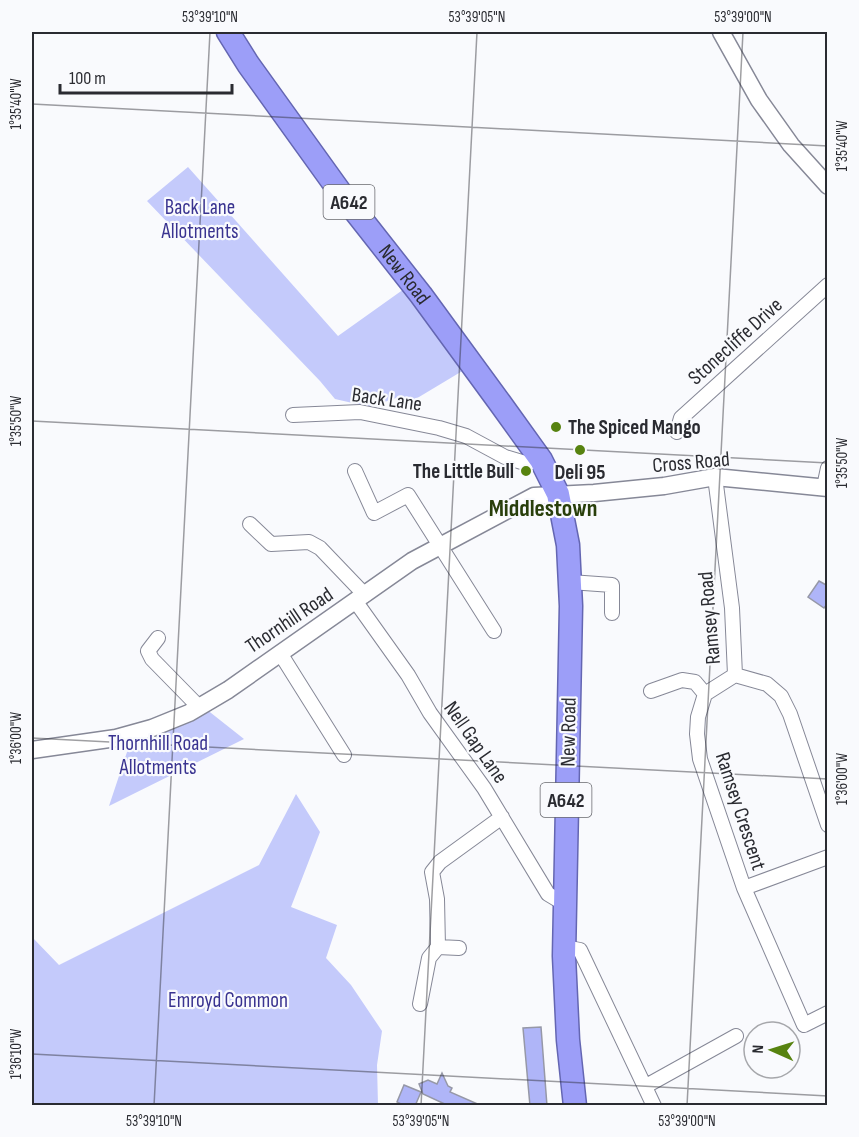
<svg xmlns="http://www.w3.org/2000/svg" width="859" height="1137" font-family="'Sofia Sans Condensed',sans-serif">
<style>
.green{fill:#c4cafb}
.building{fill:#afb5f8;stroke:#9698a7;stroke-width:1.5}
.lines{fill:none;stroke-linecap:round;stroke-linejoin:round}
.minor-casing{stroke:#868897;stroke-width:16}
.tertiary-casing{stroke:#868897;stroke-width:19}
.trunk-casing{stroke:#6466b2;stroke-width:25}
.minor{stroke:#fff;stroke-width:14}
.tertiary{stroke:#fff;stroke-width:16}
.trunk{stroke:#9c9ef8;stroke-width:22}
.ticks{fill:none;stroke:#2a2b31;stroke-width:1.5;stroke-opacity:0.45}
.poi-dot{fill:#578310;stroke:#f9fafd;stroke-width:2}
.labels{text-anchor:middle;stroke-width:4.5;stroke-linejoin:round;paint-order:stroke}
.shield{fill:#f9fafd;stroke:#68696e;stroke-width:1.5}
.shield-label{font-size:20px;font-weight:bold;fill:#2a2b31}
.park-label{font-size:21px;fill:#393390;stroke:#f9fafd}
.street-label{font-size:21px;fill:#2a2b31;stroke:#f9fafd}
.poi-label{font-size:21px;font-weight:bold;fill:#2a2b31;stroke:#f9fafd;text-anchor:start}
.quarter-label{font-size:24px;font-weight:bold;fill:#293f0b;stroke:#f9fafd}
.neatline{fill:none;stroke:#2a2b31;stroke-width:2}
.ticks-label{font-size:15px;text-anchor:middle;fill:#2a2b31}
</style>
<rect width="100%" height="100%" fill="#f9fafd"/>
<path class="green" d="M188,167L338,336L404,289L464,370L404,406L396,398L370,407L335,399L320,381L147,201Z
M206,709L244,739L109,806L131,740Z
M296,794L320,832L291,907L337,925L326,958L351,985L382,1031L377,1065L378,1105H32V937L59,965L259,865Z"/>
<path class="building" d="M819,581L828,586V603L824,608L808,597Z
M541,1027L547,1106H530L523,1028Z
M442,1073L448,1086L452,1088L450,1092L482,1106H449L423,1094L419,1084L428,1080L437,1084Z
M404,1085L421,1092L415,1106H405L397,1102Z"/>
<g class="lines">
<g class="minor-casing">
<path id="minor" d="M293,415L360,412L439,428L466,436L505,457L525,463L541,460
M677,432L681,418L828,285
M355,471L374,513L408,495L494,631
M715,477L732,608L735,675L767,684L781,696L790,714L828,825
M824,487L828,468
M250,524L271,544L309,542L320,548L365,595
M570,582L612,585V613
M356,602L408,675L430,713L484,788L548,894L563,903
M158,638L148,651L152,659L199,707
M280,653L344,755
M735,675L705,694L698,717L697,734L700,759L744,888L828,857
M651,691L682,680L695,682L705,694
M744,888L804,1025L828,1013
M438,947L459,948
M564,947L580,950L654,1106
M420,1004L429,958L438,947L437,899L432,872L440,862L502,817
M646,1086L736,1036"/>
</g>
<g class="tertiary-casing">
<path id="tertiary" d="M721,32L759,100L791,145L828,186
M32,750L116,738L152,728L189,713L228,690L412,561L534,496L594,493L664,486L715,477L828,488"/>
</g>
<g class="trunk-casing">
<g id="trunk">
<path id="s1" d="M228,32L248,64L340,192L421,295L500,403L541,460L558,494L568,545L571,606L564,956L568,1040L575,1106"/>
</g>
</g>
<use href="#minor" class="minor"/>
<use href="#tertiary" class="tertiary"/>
<use href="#trunk" class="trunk"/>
</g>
<path class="ticks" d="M32,104L828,146M32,421L828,463M32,738L828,779M32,1054L828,1096M154,1106L210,32M421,1106L477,32M687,1106L743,32"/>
<g class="poi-dot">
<circle cx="556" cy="427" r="6"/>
<circle cx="580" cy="450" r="6"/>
<circle cx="526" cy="471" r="6"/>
</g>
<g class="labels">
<g class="shield">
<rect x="323.5" y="185" width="51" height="34" rx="4.5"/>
<rect x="540.5" y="783" width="51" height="34" rx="4.5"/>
</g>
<g class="shield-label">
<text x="349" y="209">A642</text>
<text x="566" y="807">A642</text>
</g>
<g class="park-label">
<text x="200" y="214">Back Lane<tspan x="200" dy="24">Allotments</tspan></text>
<text x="158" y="750">Thornhill Road<tspan x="158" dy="24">Allotments</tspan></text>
<text x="228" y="1007">Emroyd Common</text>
</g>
<g class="street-label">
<text dy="7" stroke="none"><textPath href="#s1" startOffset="300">New Road</textPath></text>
<text transform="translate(735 341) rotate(-42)" y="7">Stonecliffe Drive</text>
<text transform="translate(387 399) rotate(8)" y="7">Back Lane</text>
<text transform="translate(691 462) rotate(-5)" y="7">Cross Road</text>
<text transform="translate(709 618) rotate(-95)" y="7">Ramsey Road</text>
<text transform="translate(289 620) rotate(-34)" y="7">Thornhill Road</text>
<text transform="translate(568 732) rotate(-89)" y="7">New Road</text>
<text transform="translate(476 742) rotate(55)" y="7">Nell Gap Lane</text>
<text transform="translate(741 811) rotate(72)" y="7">Ramsey Crescent</text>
</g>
<g class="poi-label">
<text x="568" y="434">The Spiced Mango</text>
<text x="514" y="478" text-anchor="end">The Little Bull</text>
<text x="580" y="479" text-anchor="middle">Deli 95</text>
</g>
<g class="quarter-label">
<text x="543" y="516">Middlestown</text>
</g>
</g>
<rect width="859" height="1137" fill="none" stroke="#f9fafd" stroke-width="66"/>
<g transform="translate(772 1050) rotate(273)"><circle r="28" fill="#f9fafd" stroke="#a6a7ab" stroke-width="1.5"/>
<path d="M0-4.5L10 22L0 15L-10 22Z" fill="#578310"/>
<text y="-9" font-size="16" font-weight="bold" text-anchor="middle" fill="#2a2b31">N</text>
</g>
<path d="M60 84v9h172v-9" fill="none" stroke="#2a2b31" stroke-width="3"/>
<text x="69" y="84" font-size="18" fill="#2a2b31" stroke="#f9fafd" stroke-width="4.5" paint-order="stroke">100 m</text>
<rect x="33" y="33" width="793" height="1071" class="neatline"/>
<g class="ticks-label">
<text x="210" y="22">53°39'10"N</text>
<text x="477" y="22">53°39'05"N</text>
<text x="743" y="22">53°39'00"N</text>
<text transform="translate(16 104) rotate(-90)" y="5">1°35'40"W</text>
<text transform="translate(842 146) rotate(-90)" y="5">1°35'40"W</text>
<text transform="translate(16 421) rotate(-90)" y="5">1°35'50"W</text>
<text transform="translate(842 463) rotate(-90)" y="5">1°35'50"W</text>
<text transform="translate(16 738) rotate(-90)" y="5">1°36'00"W</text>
<text transform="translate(842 779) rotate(-90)" y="5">1°36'00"W</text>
<text transform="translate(16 1054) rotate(-90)" y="5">1°36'10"W</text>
<text x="154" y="1126">53°39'10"N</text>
<text x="421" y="1126">53°39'05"N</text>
<text x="687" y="1126">53°39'00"N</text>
</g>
</svg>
